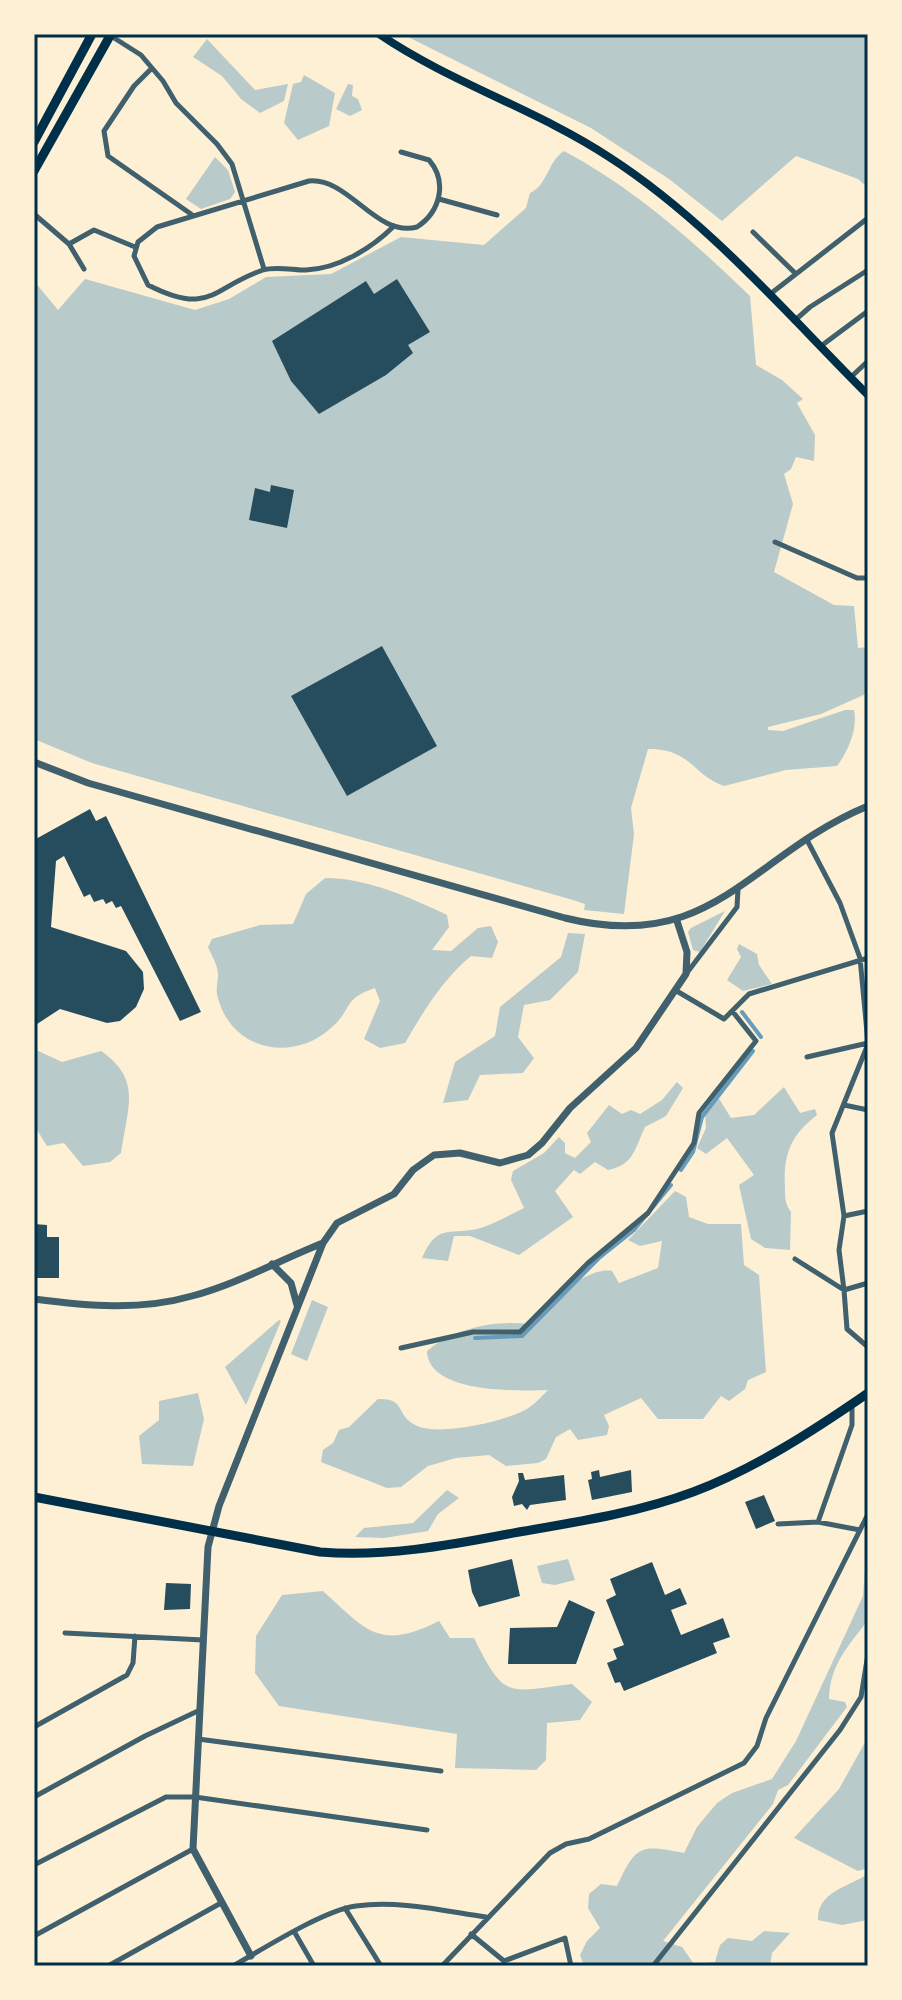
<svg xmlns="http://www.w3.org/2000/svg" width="902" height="2000" font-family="'Libre Baskerville',serif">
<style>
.green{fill:#b9caca}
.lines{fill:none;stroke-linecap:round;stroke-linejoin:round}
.stream{stroke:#669bbc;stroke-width:4}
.building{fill:#264d5e}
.minor{stroke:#3f606c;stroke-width:5}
.tertiary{stroke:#3f606c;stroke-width:7}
.secondary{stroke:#003049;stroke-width:8}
.primary{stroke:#003049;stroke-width:9}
.trunk{stroke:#003049;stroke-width:9}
.neatline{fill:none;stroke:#003049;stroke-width:3}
</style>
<rect width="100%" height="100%" fill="#fdf0d5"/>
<path class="green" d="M402,34H868L865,60L868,188L858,179L796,156L722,221L669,179L591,128Z
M207,39L255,90L288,84L284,101L260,113L241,99L222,76L193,57Z
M304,75L335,93L329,126L298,140L284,123L293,84L301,82Z
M348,84L353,85L352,96L358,99L362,110L350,116L336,109Z
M564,151C635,189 692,240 750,296L756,365L782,380L803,399L797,403L815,435L814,461L796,457L791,469L784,474L793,504L774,572L834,605L854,606L858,648L868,647V693L821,714L768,727V730L783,731L845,710H854C858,729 848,751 837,766L786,770L724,786C691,774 692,749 648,749L631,808L634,834L624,914L584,910L585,904L573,900L92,763L34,739V281L58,310L85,279L195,310L229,299L266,277L331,274L401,237L484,245L526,208L530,193C547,186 548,161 564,151Z
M215,157L228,170L235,192L230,199L201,209L186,199Z
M325,878C366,878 410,897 447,915L449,927L432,950L451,951L478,928L491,926L498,942L492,958L471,956C443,979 423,1012 405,1043L380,1048L364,1039L380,1001L375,988C342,999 353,1009 331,1028C291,1064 229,1050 217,994C216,988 218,981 218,975C218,966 212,956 208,947L212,939L260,925L293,924L306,894Z
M725,911L700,952L693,950L688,932L691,928Z
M568,933L585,934L578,972L550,1000L524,1005L518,1037L534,1058L523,1073L480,1075L468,1100L443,1103L455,1062L495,1036L500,1007L561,957Z
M739,944L757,954L759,965L772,984L743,991L727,980L741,957L737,949Z
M34,1049L62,1062L101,1051C143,1080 127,1108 121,1153L110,1162L83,1166L64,1143L47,1146L34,1125Z
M677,1082L683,1088L666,1116L645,1127C635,1148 634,1165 608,1170L595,1162L580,1174L574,1170L555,1191L573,1217L519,1255L470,1236H454L448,1261L422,1258C437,1224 447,1235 477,1229C493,1225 509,1215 524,1208L511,1180L513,1171L544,1153L559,1137L565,1143V1153L575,1158L591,1142L587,1133L609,1105L622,1114L631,1110L640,1114L662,1100Z
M784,1087L800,1113L815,1109L817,1115C791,1135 783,1154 785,1188C785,1198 785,1204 791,1212L790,1250L765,1248L751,1239L739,1185L754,1175L727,1138L706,1154L697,1148L706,1128L705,1112L718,1097L731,1118L754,1115Z
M675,1191L686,1197L689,1217L708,1224H741L744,1265L759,1275L766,1372L748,1380L745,1389L729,1401L721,1396L703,1419H658L641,1398L604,1415L609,1426L607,1435L578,1440L570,1429L556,1437L546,1459L538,1463L506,1466L489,1455L456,1458L428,1466L401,1487L387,1488L321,1462L323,1450L333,1443L339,1430L349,1427L378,1399C406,1398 395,1414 415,1425C437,1437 503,1422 525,1410C533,1406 542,1396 548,1390C519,1391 428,1394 427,1351C455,1328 494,1320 529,1324C546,1305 586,1266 612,1271L619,1283L658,1268L662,1241L640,1246L628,1240Z
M312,1300L328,1307L307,1361L291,1354Z
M279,1320L281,1321L246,1405L225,1367Z
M198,1393L204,1419L193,1466L142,1464L139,1436L159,1420V1401Z
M447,1490L459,1498L438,1514L428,1531L384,1538L355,1537L364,1528L413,1523Z
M866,1554L868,1620C848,1647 830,1664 829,1699L845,1702L847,1707L788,1785L778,1790L773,1804L663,1941L682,1947L694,1964L715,1962L720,1945L728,1938L752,1941L764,1931L790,1933L772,1953L770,1966H584L580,1955L587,1941L600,1928L588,1908L589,1894L601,1884L617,1886C636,1845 640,1844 684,1853L697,1827L717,1803L732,1793L772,1779L796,1741L863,1596Z
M568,1559L575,1580L555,1585L542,1583L537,1566Z
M323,1591C367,1631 379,1651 439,1621L450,1638H474C505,1700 506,1692 572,1684L592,1702L580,1720L547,1723L546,1760L536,1770L455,1768L457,1734L279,1706L255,1673L256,1636L282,1595Z
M868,1737V1868L858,1871L794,1838L839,1789Z
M868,1874V1920L842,1925L818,1920C817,1892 848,1887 868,1874Z"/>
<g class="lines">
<path class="stream" d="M742,1012L761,1037
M681,1170L693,1152L702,1117L753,1051
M475,1338L522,1336L599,1258L634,1230L671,1185"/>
</g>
<path class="building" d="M397,279L430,332L408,345L413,353L386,375L319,414L291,381L272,341L366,281L374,294Z
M271,485L294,490L287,528L249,520L255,488L270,492Z
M382,646L437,746L347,796L291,696Z
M90,809L96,821L106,816L201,1012L180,1021L121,906L116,908L112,901L106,904L103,899L94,902L90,894L84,897L64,856L56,861L51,927L126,951L143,972L144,989L136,1007L120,1021L107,1023L60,1009L34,1026V840Z
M34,1224L47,1225V1237H59V1278H34Z
M599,1470L600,1477L631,1470L632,1492L592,1500L588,1480L592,1479L591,1472Z
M518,1473H523L525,1480L564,1475L566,1500L530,1505L527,1510L522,1504L514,1506L512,1497L519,1481Z
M764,1495L775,1521L756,1529L745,1502Z
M512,1559L520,1596L479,1607L472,1592L468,1570Z
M652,1562L665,1595L680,1588L687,1604L671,1610L681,1635L723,1618L730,1637L713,1643L717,1653L624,1691L620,1682L615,1683L607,1663L617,1659L613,1649L624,1645L606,1600L616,1595L610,1579Z
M166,1583L191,1584L190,1609L164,1610Z
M569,1600L595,1612L576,1664H508L510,1628L557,1627Z"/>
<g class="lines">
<path class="minor" d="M111,36L141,55L163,81L176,103L217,144L232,164L264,269
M152,68L134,86L104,131L108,156L191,214
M439,199L497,215
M34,214L69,244L84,269
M394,226C372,248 338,269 306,270C293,270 275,266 263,270C212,287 211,317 148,285L134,256L138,242L157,227L309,181C349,177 376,238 417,227C440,212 448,182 429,160L401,152
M753,232L796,274
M69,244L94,230L135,247
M769,295L868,218
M794,321L810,307L868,270
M821,346L868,311
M851,377L868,361
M775,542L857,578H868
M686,974L737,907L738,889
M675,990L724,1019L749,994L868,958
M868,1044L832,1133L844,1216L839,1250L844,1290L868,1283
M807,1057L868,1043L860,958L840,903L807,840
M844,1105L868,1110
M844,1216L868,1211
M795,1259L844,1290L847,1329L868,1347
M401,1348L473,1332H520L588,1263L648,1213L694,1143L699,1113L756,1041L733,1012
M818,1522L852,1425V1405
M778,1524L818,1522L860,1530
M65,1633L203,1640
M34,1727L127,1675L133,1663L135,1636
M198,1739L441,1771
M34,1797L145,1736L200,1710
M34,1865L166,1797H195L427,1830
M345,1908L381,1966
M295,1933L314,1966
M471,1934L504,1961L565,1938L571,1966
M34,1936L193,1849
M108,1966L221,1903
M233,1966C263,1949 324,1910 356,1906C398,1900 444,1911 486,1917
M442,1966L550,1853L566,1844L589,1839L744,1763L757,1746L766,1718L868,1514
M653,1966L840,1730L861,1697L868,1654"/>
<path class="tertiary" d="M34,762L88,783L565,918C714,955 749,855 868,806
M272,1264L291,1283L297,1305
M34,1299C87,1306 140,1311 192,1296C237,1284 280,1260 323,1243
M251,1956L193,1849L208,1547L219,1506L323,1243L337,1223L394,1194L413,1170L434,1155L460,1153L500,1163L528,1155L542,1143L570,1108L636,1048L686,974L687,952L677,921"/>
<path class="secondary" d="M379,34C451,83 536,109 609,157C707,220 786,313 868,395"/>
<path class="primary" d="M34,1497L320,1552C384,1557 446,1546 508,1534C570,1523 634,1514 693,1492C756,1468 813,1431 868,1393"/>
<path class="trunk" d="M34,142L92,34
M34,171L111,34"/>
</g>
<rect width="902" height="2000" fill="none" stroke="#fdf0d5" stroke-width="72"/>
<rect x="36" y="36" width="830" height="1928" class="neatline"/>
</svg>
